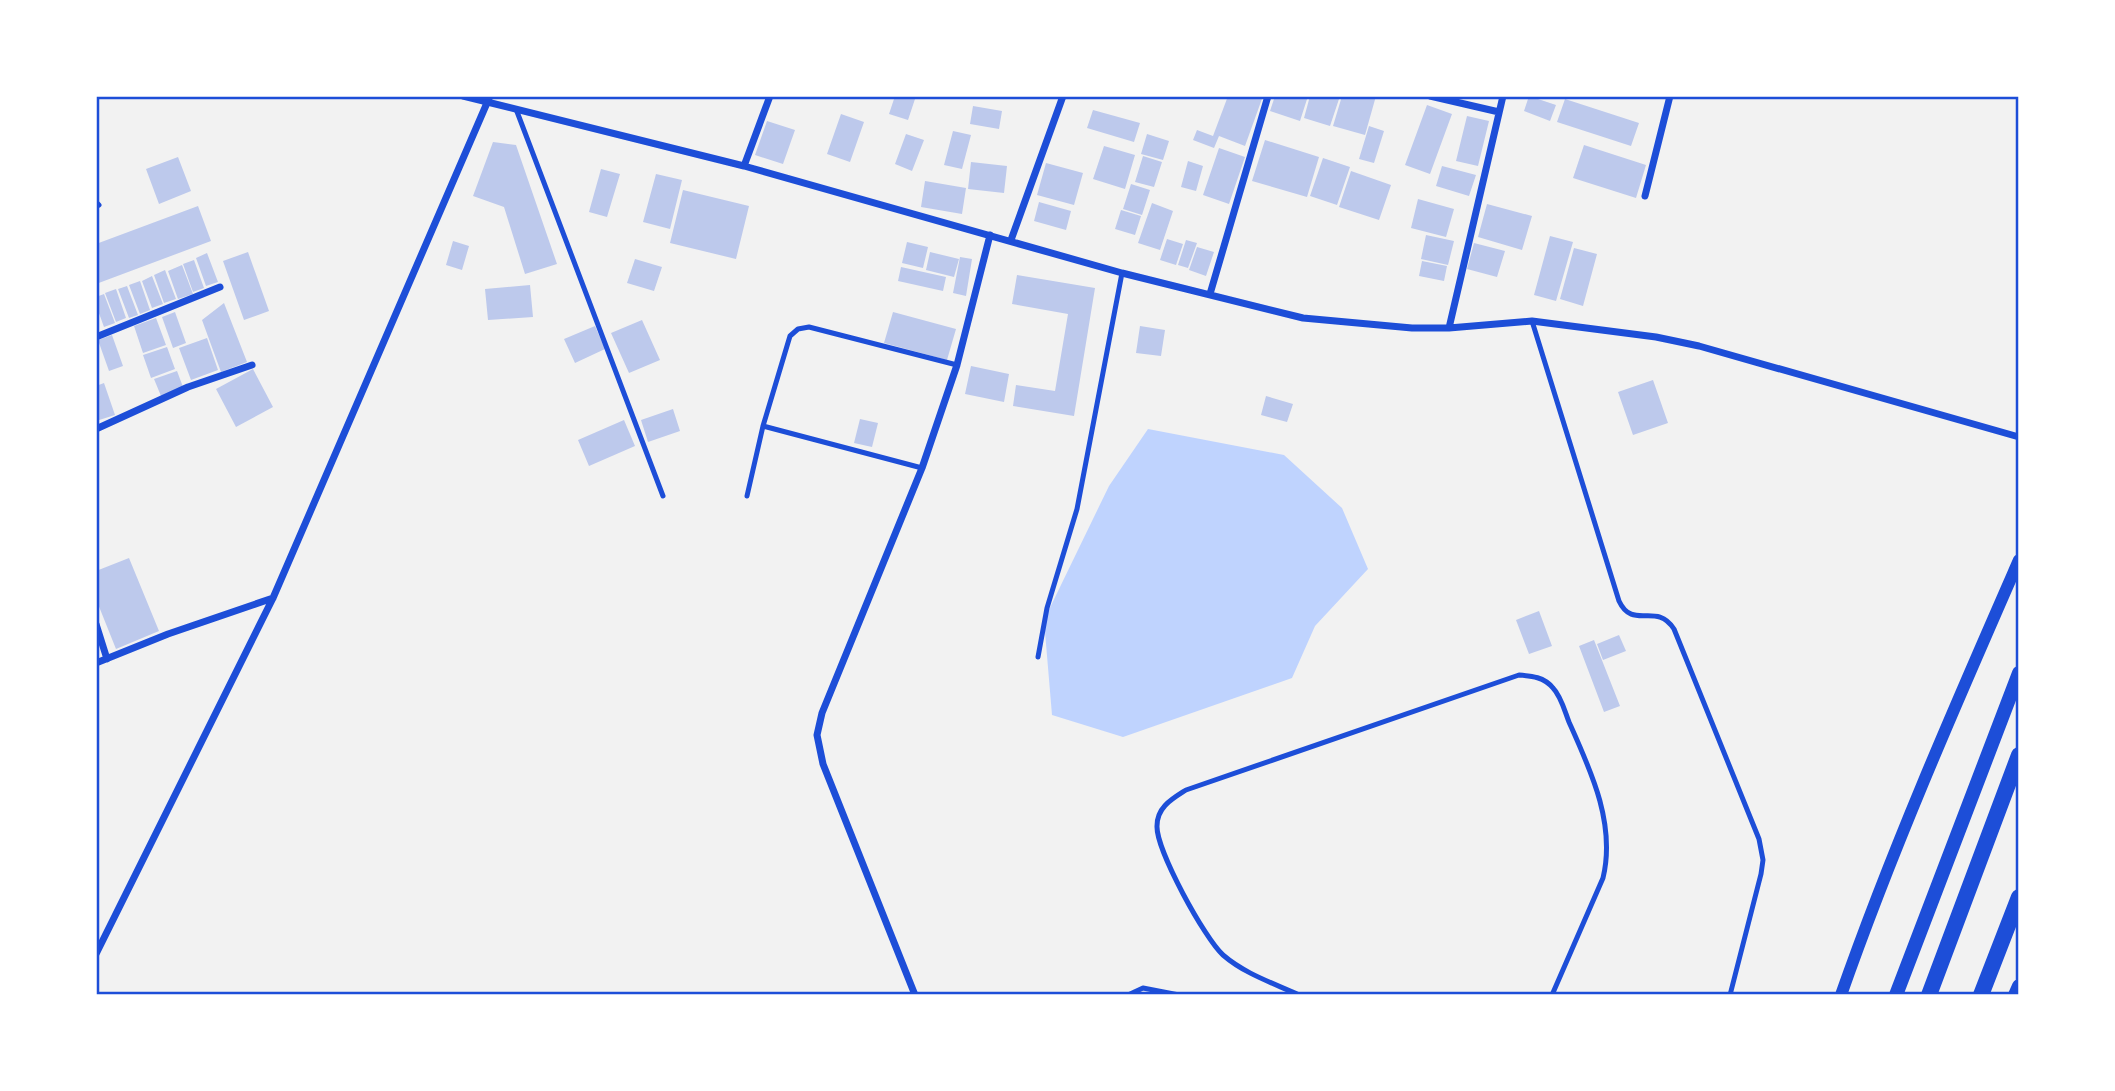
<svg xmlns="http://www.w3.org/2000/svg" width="2115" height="1091" font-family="'Nunito Sans',sans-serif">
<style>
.water{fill:#bfd3fe}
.building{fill:#bdc9ec}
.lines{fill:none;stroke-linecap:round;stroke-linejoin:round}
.service{stroke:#1d4ed8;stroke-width:5}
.minor{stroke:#1d4ed8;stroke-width:7}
.tertiary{stroke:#1d4ed8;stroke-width:12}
.secondary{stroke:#1d4ed8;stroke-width:14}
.trunk{stroke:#1d4ed8;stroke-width:16}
.neatline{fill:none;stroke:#1d4ed8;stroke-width:2.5}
</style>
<rect width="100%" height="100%" fill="#f2f2f2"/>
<path class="water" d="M1148,429L1284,455L1342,508L1368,569L1315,626L1292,678L1123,737L1052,715L1044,620L1109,486Z"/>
<path class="building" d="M895,96H916L908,120L889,114Z
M1228,96H1263L1245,146L1219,136L1214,148L1193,140L1197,130L1213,136Z
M1275,96H1308L1300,121L1270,111Z
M1310,96H1340L1330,126L1304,118Z
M1342,96H1376L1365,135L1333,126Z
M1529,96L1556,105L1550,121L1524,111Z
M1565,99L1639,123L1631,146L1557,122Z
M1427,105L1452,114L1430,174L1405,165Z
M973,106L1002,111L999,129L970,124Z
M1093,110L1140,123L1134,142L1087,128Z
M841,114L864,122L850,162L827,154Z
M1467,116L1489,121L1478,166L1456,161Z
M767,121L795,130L783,164L755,155Z
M1369,126L1384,131L1374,163L1359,159Z
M953,131L971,135L962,169L944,165Z
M906,134L924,140L912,171L895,164Z
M1147,134L1169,141L1163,160L1141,154Z
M1265,140L1319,157L1307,197L1252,181Z
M493,142L516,145L557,264L525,274L504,207L473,196Z
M1584,145L1646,165L1636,198L1573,178Z
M1104,146L1135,155L1125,189L1093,179Z
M1219,148L1245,157L1229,204L1203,195Z
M1143,156L1162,162L1154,187L1135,182Z
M178,157L191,191L159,204L146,169Z
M1323,158L1350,167L1337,205L1310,196Z
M1188,161L1203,166L1196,191L1181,187Z
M971,162L1007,166L1004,193L968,189Z
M1046,163L1083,173L1074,205L1037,195Z
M1442,166L1476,175L1469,196L1436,186Z
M601,169L620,174L607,217L589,212Z
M1351,171L1391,185L1379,220L1339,207Z
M656,174L682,180L670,229L643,222Z
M925,181L966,188L962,214L921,207Z
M1131,184L1150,190L1142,215L1123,209Z
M683,190L749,206L736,259L670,243Z
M1418,199L1454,209L1446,237L1411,228Z
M1039,202L1071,211L1066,230L1034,221Z
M1152,203L1173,211L1160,250L1138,243Z
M1487,204L1532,216L1522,250L1478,237Z
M198,206L211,241L96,284V244Z
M1121,210L1141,216L1135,235L1115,229Z
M1426,235L1454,241L1448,265L1421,259Z
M1550,236L1573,242L1556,301L1534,295Z
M1167,239L1183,244L1176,265L1160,260Z
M1186,240L1197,243L1188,268L1178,265Z
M453,241L469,246L462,270L446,265Z
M907,242L928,247L923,268L902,263Z
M1474,243L1505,251L1497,277L1467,269Z
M1197,247L1214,252L1206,276L1189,270Z
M1574,248L1597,254L1583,306L1560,299Z
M248,252L269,311L244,320L223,261Z
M930,252L959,259L954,277L926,270Z
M207,253L218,282L206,286L196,258Z
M960,257L972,259L966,296L953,293Z
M635,259L662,267L654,291L627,283Z
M194,260L204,288L193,292L183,264Z
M1422,261L1447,266L1444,281L1419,276Z
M182,265L193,294L178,299L168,271Z
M901,267L946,277L943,291L898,281Z
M165,270L176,299L164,303L154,275Z
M1017,275L1095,288L1074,416L1013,406L1016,385L1055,391L1068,314L1012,304Z
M152,276L163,304L152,308L142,281Z
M140,281L150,310L140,314L129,285Z
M530,285L533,317L488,320L485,289Z
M127,286L138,315L129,318L118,289Z
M116,289L126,318L116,322L105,293Z
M104,294L115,323L104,327L96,305V297Z
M224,303L247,362L221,372L202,320Z
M175,312L186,343L173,348L162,317Z
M893,312L956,329L947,360L884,343Z
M156,318L166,345L143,353L134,326Z
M642,320L660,360L629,373L611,333Z
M595,326L605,349L575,363L564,339Z
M1140,326L1165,330L1161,356L1136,353Z
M112,335L123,366L109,371L98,340Z
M207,338L218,370L191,380L179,348Z
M167,347L175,369L151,378L143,355Z
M971,366L1009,374L1004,402L965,394Z
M253,369L273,407L236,427L216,389Z
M177,371L183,387L161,396L154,379Z
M1653,380L1668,423L1633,435L1618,392Z
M104,383L115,415L96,421V386Z
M1266,396L1293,404L1287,422L1261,415Z
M673,409L680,431L648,442L641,420Z
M860,419L878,423L872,447L854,443Z
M624,420L635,446L589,466L578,440Z
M129,558L159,631L116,649L96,599V571Z
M1539,611L1552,646L1529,654L1516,620Z
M1619,635L1626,651L1603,660L1597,644Z
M1594,640L1620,706L1604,712L1579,646Z"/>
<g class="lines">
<path class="service" d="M516,109L663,496
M96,202L99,205
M1532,321L1619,601C1633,631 1656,601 1674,629L1759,839L1763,860L1761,874L1730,995
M763,426L922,468
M747,496L763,426L790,336L798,329L809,327L957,365
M1038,657L1047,608L1077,509L1122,273
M1128,995L1143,988L1179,995
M1299,995C1273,983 1245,974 1223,955C1205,939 1156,850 1157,826C1157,807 1172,799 1186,790L1519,675C1532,676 1544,677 1553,688C1561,696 1565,712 1569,722C1591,771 1616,824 1603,878L1552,995"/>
<path class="minor" d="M463,96L744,166L1122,273L1303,318L1412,328H1449L1532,321L1656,337L1699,346L2019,437
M1430,96L1499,112
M744,166L770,96
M1645,196L1670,96
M1011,240L1063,96
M1210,294L1268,96
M1449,328L1503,96
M96,337L220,287
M96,429L188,387L252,365
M96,624L107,659
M96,663L168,634L273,598
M96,954L273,598L490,96
M915,995L823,764L817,735L822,713L922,468L957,365L990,235"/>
<path class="tertiary" d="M1841,995C1893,847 1956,704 2019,560"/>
<path class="secondary" d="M1896,995L2019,673
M2015,995L2019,986"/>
<path class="trunk" d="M1929,995L2019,755
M1981,995L2019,897"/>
</g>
<rect width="2115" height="1091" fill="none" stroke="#ffffff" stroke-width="196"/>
<rect x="98" y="98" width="1919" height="895" class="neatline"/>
</svg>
